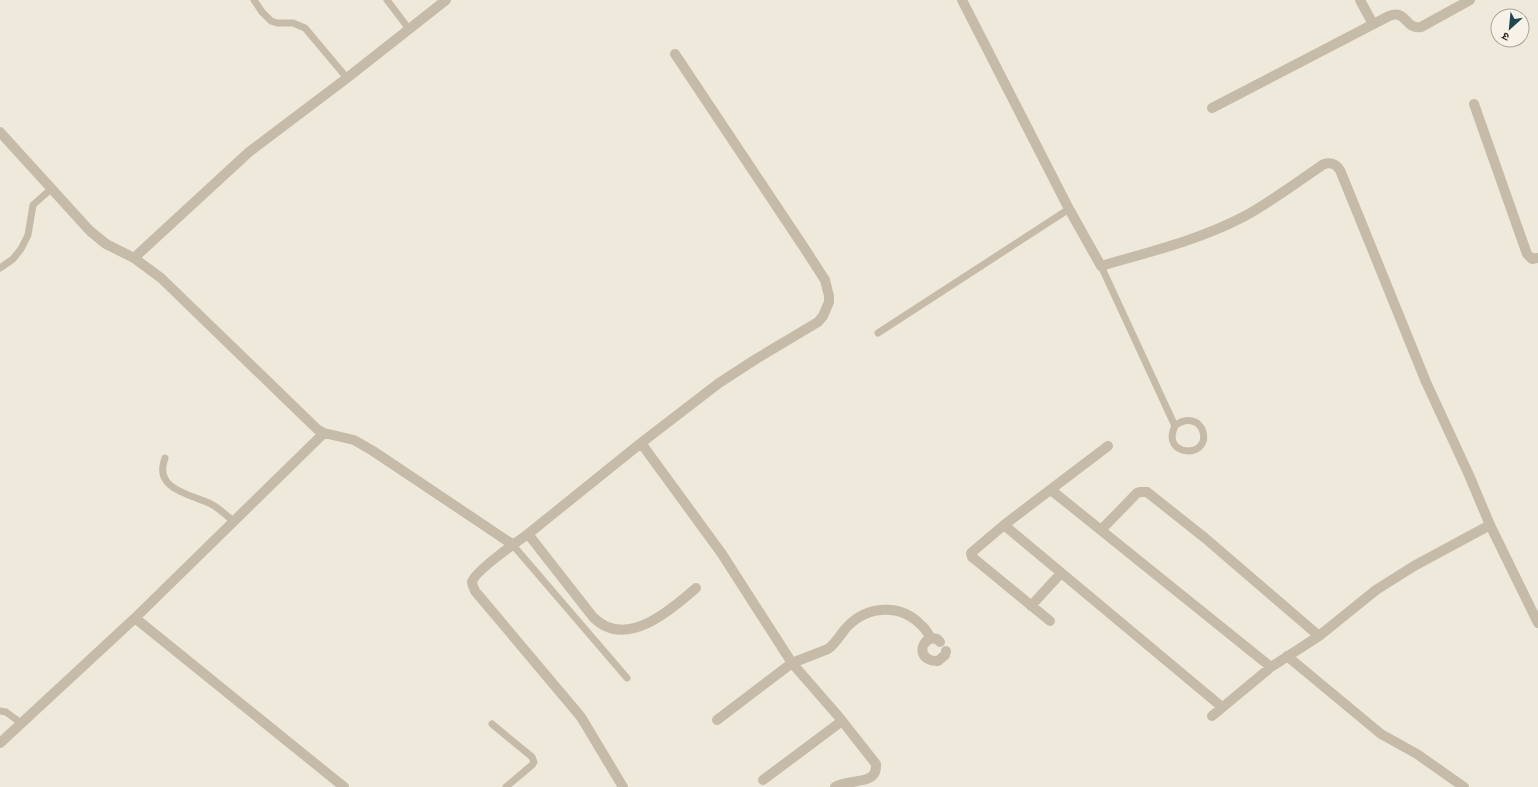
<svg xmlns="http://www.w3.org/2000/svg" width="1538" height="787" font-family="Commissioner,'Noto Sans Devanagari',sans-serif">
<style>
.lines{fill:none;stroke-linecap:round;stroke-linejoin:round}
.lane{stroke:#c6bba9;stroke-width:7}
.street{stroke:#c6bba9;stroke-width:10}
</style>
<rect width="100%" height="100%" fill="#efe9dc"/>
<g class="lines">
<path class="lane" d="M254,0L262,12L271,21L277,23H293L305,28L347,78
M387,0L409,29
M1101,266L1175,426C1160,457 1210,459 1203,432C1199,418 1184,418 1175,426
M0,268L13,259L21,249L28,235L33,205L51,189
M878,333L1069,209
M165,458C153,489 189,494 209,503C218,507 226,515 234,522
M512,544L627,678
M0,711L6,712L21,723
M492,724L532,757L534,762L532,765L506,787"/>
<path class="street" d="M962,0L1069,209L1101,266C1149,252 1199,240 1243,217C1271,202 1297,182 1324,164C1332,162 1336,164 1340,170L1426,382L1469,475L1490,525L1538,623
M1360,0L1373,24
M1474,104L1527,254L1532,259L1538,258
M1212,108L1389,16C1407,9 1405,30 1421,27L1470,0
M0,132L90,231L106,244L134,258L161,278L317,429L324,433L135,618L0,743
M134,258L249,152L347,78L446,0
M324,433L354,440L373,451L512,544
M641,443L722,554L792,663L839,717L876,764C878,786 850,778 835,787
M1051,490L1271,667
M1004,525L1222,707
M1101,530L1137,493L1140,492H1147L1205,538L1319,636
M528,534L593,617C625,650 670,611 696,588
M1031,606L1061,573
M135,618L344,787
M1050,621L977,561L972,557L971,553L1004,525L1108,446
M931,638C916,646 922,662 938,661L945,655L946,651
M1287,656L1381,734L1417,754L1464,787
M1212,716L1271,667L1319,636L1376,590L1414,566L1490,525
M717,720L792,663L828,649C836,643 840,635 846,628C867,605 901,603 922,626C926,629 928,634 931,638L937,639L940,642
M763,780L842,721
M623,787L581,717L475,591C474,588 472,585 472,582C475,571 518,541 528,534L641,443L719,383L756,359L818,322L823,316L829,302V296L825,280L805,249L675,54"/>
</g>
<g transform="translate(1510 28) rotate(207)"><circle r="19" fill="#f7f2e7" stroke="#a9a39b"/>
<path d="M0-3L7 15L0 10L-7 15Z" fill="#224651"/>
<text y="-6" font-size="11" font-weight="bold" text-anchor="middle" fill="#342d28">उ</text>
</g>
</svg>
